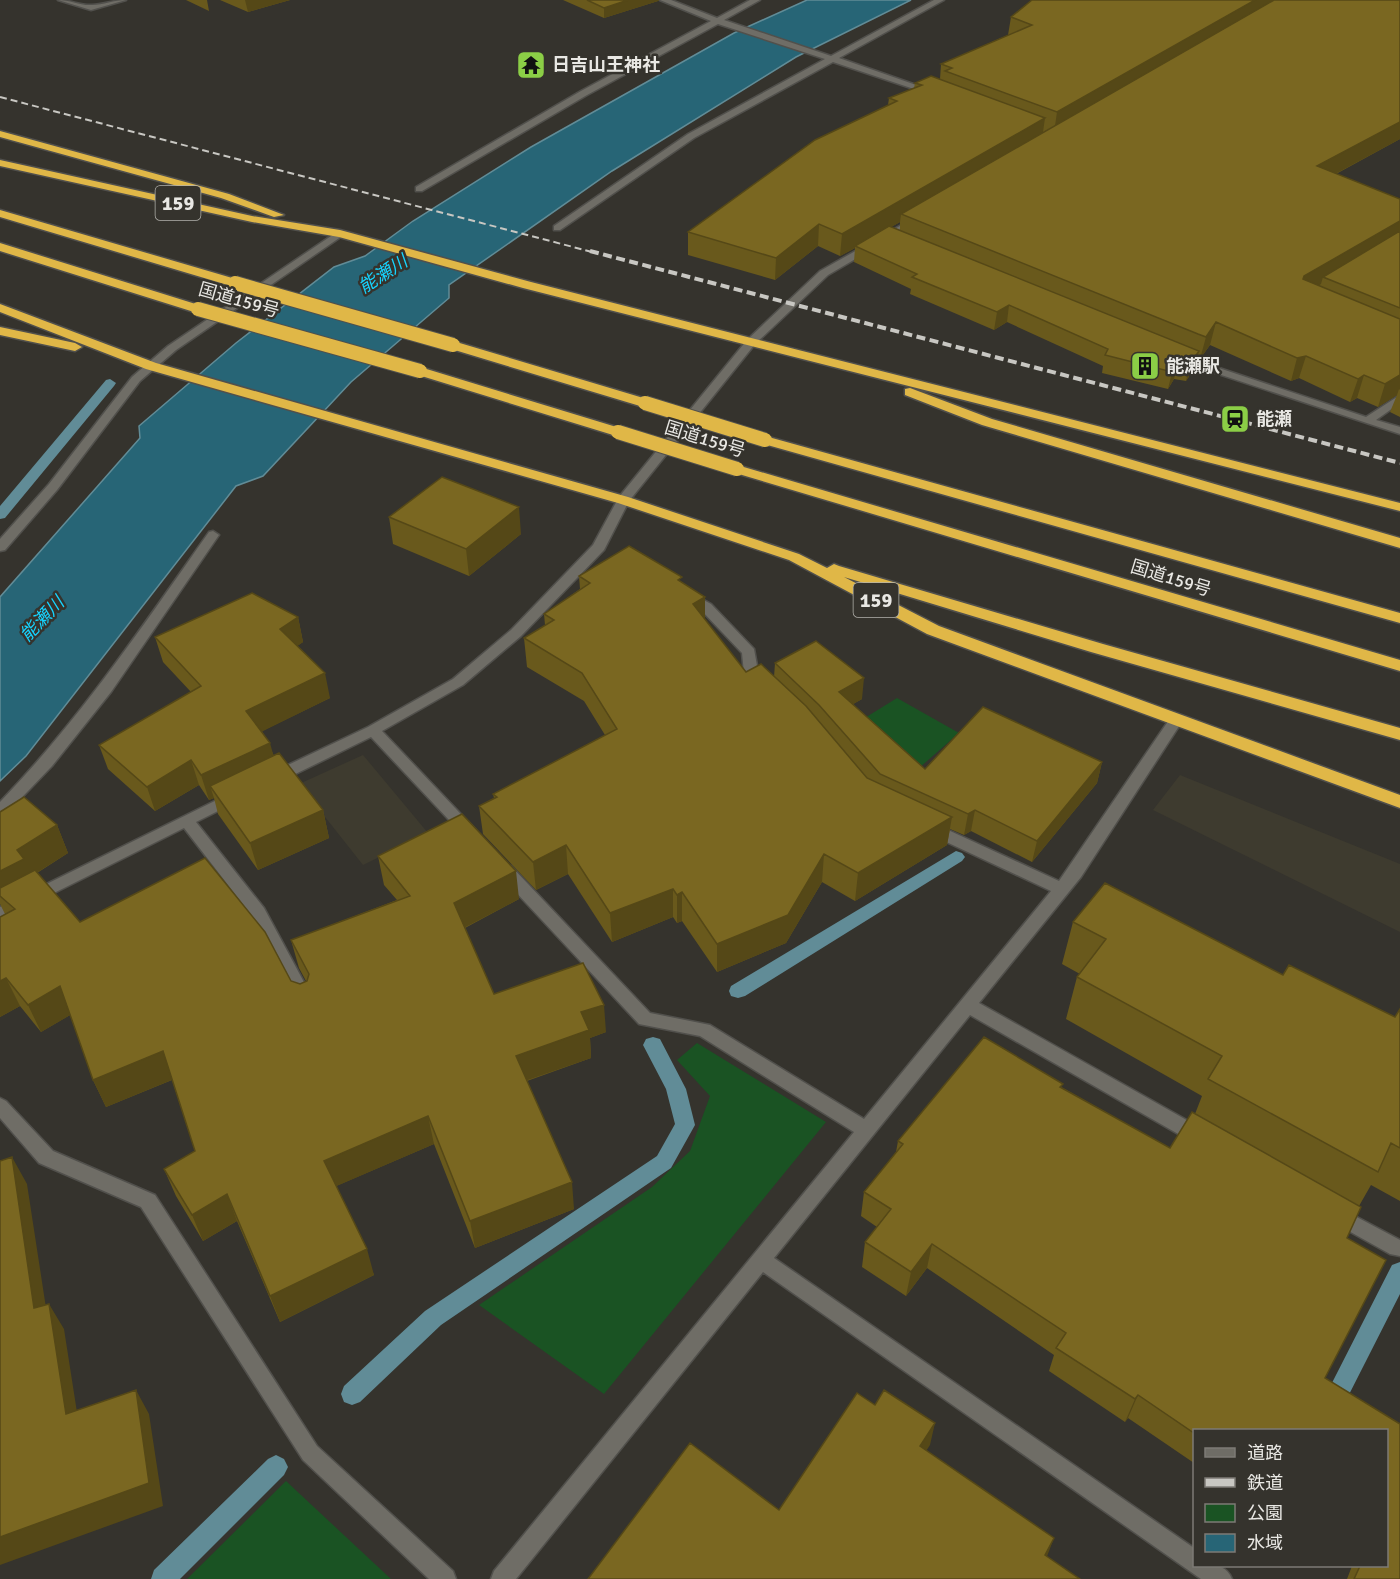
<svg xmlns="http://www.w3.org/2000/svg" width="1400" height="1579" font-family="Signika,'Noto Sans JP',sans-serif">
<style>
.built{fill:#3e3b2f}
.green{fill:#1a5323}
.water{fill:#276576;stroke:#618c97;stroke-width:1.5}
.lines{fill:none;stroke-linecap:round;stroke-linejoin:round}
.stream{fill:#618c97;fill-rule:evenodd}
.minor-casing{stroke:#51504c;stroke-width:3}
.highway-casing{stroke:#51504c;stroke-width:3}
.minor{fill:#6f6d66;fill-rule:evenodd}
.highway{fill:#e0b747;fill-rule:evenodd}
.rail-far1{stroke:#c8c7c2;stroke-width:2;stroke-dasharray:7 4;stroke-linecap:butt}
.rail{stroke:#c8c7c2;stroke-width:4;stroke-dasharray:9 4.5;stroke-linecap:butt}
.highway-bridge-casing{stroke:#51504c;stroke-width:16;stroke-linecap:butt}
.highway-bridge{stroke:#e0b747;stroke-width:14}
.wall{fill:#69591c;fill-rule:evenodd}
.shaded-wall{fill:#554817}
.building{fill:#7a6721;stroke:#554817;stroke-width:1.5}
.labels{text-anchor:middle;stroke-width:5;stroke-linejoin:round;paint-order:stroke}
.far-poi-label{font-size:18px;font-weight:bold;fill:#e9e8e4;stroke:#35332d;text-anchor:start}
.far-water-label{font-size:18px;font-style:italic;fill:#16d4ff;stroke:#35332d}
.far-street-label{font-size:18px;fill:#e9e8e4;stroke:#35332d}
.shield{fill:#35332d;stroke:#b3b2ad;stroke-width:1.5}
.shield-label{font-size:20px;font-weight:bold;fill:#e9e8e4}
</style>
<rect width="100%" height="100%" fill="#35332d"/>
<path class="built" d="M363,755L428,833L363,865L299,784Z
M1180,775L1400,864V932L1153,810Z"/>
<path class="green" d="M897,698L959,733L910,776L855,724Z
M697,1043L826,1122L604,1394L479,1305L652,1187L690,1151L710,1096L677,1060Z
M286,1481L391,1579H187Z"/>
<path class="water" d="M807,0H911L796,57L612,171L449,285V298L351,382L263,476L236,486L26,756L0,781V597L140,438L139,426L236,343L334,267L365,256L413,221L531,147L734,33Z"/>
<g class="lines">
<path class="stream" d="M110,379L116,383L114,386L5,518L0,519V506L106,380Z
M956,851L962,853L965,857L962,861L745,996L738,998L731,996L729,991L731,986Z
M653,1037L660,1039L686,1089L695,1125L671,1168L441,1325L360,1402L352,1405L344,1402L341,1394L344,1386L425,1311L657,1156L675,1124L666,1089L643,1045L646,1039Z
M1400,1262V1294L1331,1430H1308L1392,1265Z
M276,1455L284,1459L288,1467L284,1475L180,1579H151L154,1570L268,1459Z"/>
<g class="minor-casing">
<path id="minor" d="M58,0C70,0 81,6 92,5C103,5 114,0 126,0L91,10Z
M660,0H671L717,18L750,0H760L724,20L831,56L934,0H944L839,58L936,92L929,94L833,62L694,138L560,230H554V226L688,134L825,59L718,24L587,95L422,191H416V187L581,91L711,21Z
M914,218L922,220L828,275L755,344L629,501L604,550L521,636L463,685L382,731L475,829L478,833L475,837H465L371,737L279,782H269L267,778L269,774L368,727L453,679L511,630L593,545L619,497L747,340L820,271Z
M337,232L345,234L176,350L140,381L57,490L5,550L0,551V539L49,484L132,377L168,346Z
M1177,354L1366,417L1400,395V403L1376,420L1400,427V434L1173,359L1172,357Z
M213,531L219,535L111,692L52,766L5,815L0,816V802C81,718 142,627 209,532Z
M689,592L711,604L754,649L758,671L770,684L768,687H758L744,673L742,653L701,610L682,596L684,593Z
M1176,715L1183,720L1081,877L979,1003L1206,1131L1209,1137L1206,1143L1200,1145L1194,1143L970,1015L774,1258L1194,1548V1566C1210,1566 1225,1562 1232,1579H1201L763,1272L516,1579H491L494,1571L854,1132L700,1036L639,1024L499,874L497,870L499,866H511L650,1013L710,1025L864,1119L1051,891L925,832L922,828L925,824H935L1059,881L1171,717Z
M233,792L238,793L241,797L238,801L196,822L264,908L313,999L311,1004L305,1006L299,1004L252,916L184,828L0,920V907Z
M0,1098L6,1101L53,1151L155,1195L317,1446L453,1571L456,1579H429L303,1460L141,1207L39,1163L0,1118Z
M1336,1206L1400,1240V1256L1390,1254L1329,1220L1327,1214L1329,1208Z"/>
</g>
<g class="highway-casing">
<path id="highway" d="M0,131L229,194L284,215L274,217L221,198L0,137Z
M0,160L252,216L340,230L531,282L1400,503V511L523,288L339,237L252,222L0,166Z
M0,210L239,280L241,283L235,287L231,286L0,217Z
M0,243L202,306L204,309L202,312H194L0,251Z
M0,304L156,363L628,497L799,554L827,568L834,564L839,566L1103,644L1400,728V740L1091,652L844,577L939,626L1400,795V808L927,634L789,560L618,503L146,369L0,312Z
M0,327L75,343L82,347L75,351L0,335Z
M453,341L650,400L652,403L645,407L640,406L448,348L446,345Z
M420,367L623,429L625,432L618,436L613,435L415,374V368Z
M910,388L992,419L1400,538V548L982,425L905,395V389Z
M765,436L1400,613V623L760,443V437Z
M737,465L1400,660V671L732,472L730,469Z"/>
</g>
<use href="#minor" class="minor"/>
<use href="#highway" class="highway"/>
<path class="rail-far1" d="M0,97L596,253"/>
<path class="rail" d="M590,251L1400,463"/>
<g class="highway-bridge-casing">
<path id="highway-bridge" d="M235,283L453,345
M198,309L420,371
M645,403L765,440
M618,432L737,469"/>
</g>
<use href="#highway-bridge" class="highway-bridge"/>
</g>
<path class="wall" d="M186,0H207L209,11Z
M220,0H290L248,12Z
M563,0H659L658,1L604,18Z
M1400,0V139L1336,174L1400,199V417L1390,412L1397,395L1378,407L1357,398L1350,402L1299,378L1291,381L1210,345L1200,359L1197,358L1194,369L1186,381L1174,379L1168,389L1102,373L1103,366L1007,322L994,330L910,294L911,289L854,262L855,248L840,256L818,246L775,280L688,255V232L888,105L889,98L914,88L915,83L940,79L941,64L1008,35L1011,17ZM900,222V230L891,227Z
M389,517L521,534L469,576L393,544Z
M579,576L682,583L705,619L746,672L774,677L775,663L862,699L853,704L925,769L1102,762L1097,783L1032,862L971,831L964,835L950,829L947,845L855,901L822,882L786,943L717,972L682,921L677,923L673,917L612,942L568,874L536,890L483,834L479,806L494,798L493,794L605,735L584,701L527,667L524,638L545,625L544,614L580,589Z
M298,617L303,642L297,646L330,698L262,731L274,756L323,810L329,838L258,870L218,814L214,798L209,800L199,785L155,811L108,769L99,745L191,692L163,662L155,637Z
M0,812L57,825L68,853L37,873L80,922L300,984L306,981L299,968L291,940L397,900L384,885L378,856L519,899L465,928L494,994L606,1032L590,1038L591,1058L527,1081L574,1209L475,1248L434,1144L336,1186L374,1275L280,1322L237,1221L203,1241L176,1196L164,1169L195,1151L172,1080L106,1107L93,1080L70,1015L41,1032L20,1006L0,1017V917L5,914L0,904Z
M1105,883L1283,975L1289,965L1395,1017L1400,1009V1201L1371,1185L1359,1206L1361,1207L1347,1238L1386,1260L1325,1378L1400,1424V1579H1347L1352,1566H1386V1431H1194V1463L1128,1418L1125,1422L1049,1371L1054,1355L927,1268L906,1296L862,1267L865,1242L877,1227L861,1216L864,1192L896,1152L898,1141L984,1037L1063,1084L1061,1087L1170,1148L1192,1112L1195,1114L1202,1096L1066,1019L1077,977L1080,974L1062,964L1073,922Z"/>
<path class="shaded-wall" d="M245,0H290L248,12Z
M628,0H659L658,1L604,18V8Z
M1255,0H1284L1054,133L1057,112Z
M1045,118L1042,139L901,214L900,222L857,247L855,246V248L840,256L842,234Z
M1400,122V139L1311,187L1317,166Z
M1400,221V239L1323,277L1321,284L1298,298L1304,276Z
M819,224L818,246L775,280L776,258Z
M1009,305L1007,322L994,330L997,312Z
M1216,322L1210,345L1200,359L1206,337Z
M1199,351L1194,369L1186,381L1190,364Z
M1306,356L1299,378L1291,381L1297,358Z
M1178,362L1174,379L1168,389L1172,372Z
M1364,375L1357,398L1350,402L1358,379Z
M1400,375V390L1399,389L1397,395L1378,407L1385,384Z
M519,507L521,534L469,576L466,549Z
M705,597V625L693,604Z
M298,617L303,642L286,654L280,629Z
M325,673L330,698L253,736L246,711Z
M864,678L862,699L838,713L839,692Z
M270,743L277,768L210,786L214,798L209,800L201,775Z
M191,760L199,785L155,811L147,787Z
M1102,762L1097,783L1032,862L1037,841Z
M323,810L329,838L258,870L250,843Z
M975,810L971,831L964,835L968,814Z
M952,817L947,845L855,901L858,873Z
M57,825L68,853L0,896V871L17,850Z
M566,845L568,874L536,890L533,862Z
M824,854L822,882L786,943L717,972V944Z
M516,871L519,899L458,931L454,903Z
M673,889V917L612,942L610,913Z
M682,892V921L677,923V895Z
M6,978L20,1006L0,1017V981Z
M60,986L72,1014L41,1032L28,1005Z
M604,1005L606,1032L590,1038L591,1058L519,1083L516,1056L581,1012Z
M163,1051L174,1079L106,1107L93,1080Z
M428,1116L434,1144L332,1188L324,1161Z
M12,1157L27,1184L50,1334L34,1308Z
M572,1182L574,1209L475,1248L470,1221Z
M227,1194L237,1221L203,1241L192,1215Z
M932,1244L927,1268L906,1296L911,1272Z
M367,1249L374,1275L280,1322L270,1296Z
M49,1304L64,1329L81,1438L66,1414Z
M136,1390L149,1414L163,1506L0,1565V1537Z
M1138,1395L1128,1418L1125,1422L1135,1399Z
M935,1423L930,1445L915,1468L920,1446Z
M1054,1538L1046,1559L1045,1555Z"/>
<path class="building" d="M587,0H628L604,8Z
M1032,0H1255L1057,112L945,71L952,68L941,64L1032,25L1011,17Z
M1274,0H1400V122L1317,166L1400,199V221L1304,276L1303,279L1400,319V375L1385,384L1364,375L1358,379L1306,356L1297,358L1216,322L1206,337L1198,334L901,214Z
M931,76L1045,118L842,234L819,224L776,258L688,232L815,140L897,101L889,98L922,85L915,83Z
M889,226L1199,351L1190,364L1178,362L1172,372L1105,355L1108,349L1009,305L997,312L912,277L917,274L855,246Z
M1400,231V308L1323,277Z
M442,477L519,507L466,549L389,517Z
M629,546L682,577L678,580L705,597L693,604L746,672L761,664L806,706L867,778L952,817L858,873L824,854L788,915L717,944L682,892L677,895L673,889L610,913L566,845L533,862L479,806L497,797L493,794L617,729L582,673L524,638L554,620L544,614L590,583L579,576Z
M252,593L298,617L280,629L325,673L246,711L270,743L201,775L191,760L147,787L99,745L201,686L155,637Z
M816,641L864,678L839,692L925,769L983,707L1102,762L1037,841L975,810L968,814L880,774L819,705L775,663Z
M279,753L323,810L250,843L210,786Z
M24,797L57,825L17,850L24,859L0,871V812Z
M462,814L516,871L454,903L494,994L583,963L604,1005L581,1012L589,1030L516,1056L572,1182L470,1221L428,1116L324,1161L367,1249L270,1296L227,1194L192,1215L164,1169L195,1151L163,1051L93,1080L60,986L28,1005L6,978L0,981V917L15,909L0,896V888L35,870L80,922L205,858L265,932L291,981L300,984L307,981L309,974L291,940L410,896L378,856Z
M1105,883L1283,975L1289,965L1395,1017L1400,1009V1148L1391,1143L1378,1172L1208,1079L1222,1056L1077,977L1106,939L1073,922Z
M984,1037L1063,1084L1060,1087L1170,1148L1192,1112L1361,1207L1347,1238L1386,1260L1325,1378L1400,1424V1579H1354L1360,1566H1386V1431H1194V1433L1138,1395L1135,1399L1056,1348L1066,1333L932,1244L911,1272L865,1242L891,1209L864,1192L903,1144L898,1141Z
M12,1157L34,1308L49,1304L66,1414L136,1390L149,1483L0,1537V1161Z
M884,1390L935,1423L920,1446L1054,1538L1045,1555L1080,1579H588L690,1443L779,1510L857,1393L875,1405Z"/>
<defs>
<g id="temple-square" transform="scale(1.5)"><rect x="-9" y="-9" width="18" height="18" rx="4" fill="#8bce46" stroke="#35332d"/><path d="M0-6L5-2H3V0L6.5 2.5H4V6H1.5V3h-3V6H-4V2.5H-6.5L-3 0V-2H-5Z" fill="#111"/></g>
<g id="building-square" transform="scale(1.5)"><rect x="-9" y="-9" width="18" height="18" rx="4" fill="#8bce46" stroke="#35332d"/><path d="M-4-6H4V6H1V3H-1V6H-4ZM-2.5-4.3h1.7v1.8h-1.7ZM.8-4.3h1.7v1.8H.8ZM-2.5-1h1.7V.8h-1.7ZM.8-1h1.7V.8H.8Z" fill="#111"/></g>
<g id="station-square" transform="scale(1.5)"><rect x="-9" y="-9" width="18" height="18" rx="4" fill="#8bce46" stroke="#35332d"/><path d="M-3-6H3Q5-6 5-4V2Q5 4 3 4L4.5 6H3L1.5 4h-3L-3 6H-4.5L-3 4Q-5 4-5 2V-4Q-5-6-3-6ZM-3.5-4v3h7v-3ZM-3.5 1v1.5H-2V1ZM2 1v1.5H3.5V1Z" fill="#111"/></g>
</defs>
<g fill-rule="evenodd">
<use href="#temple-square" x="531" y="65"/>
<use href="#building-square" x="1145" y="366"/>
<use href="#station-square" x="1235" y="419"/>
</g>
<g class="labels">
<g class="far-poi-label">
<text x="552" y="71">日吉山王神社</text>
<text x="1166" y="372">能瀬駅</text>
<text x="1256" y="425">能瀬</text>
</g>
<g class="far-water-label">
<text transform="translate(383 274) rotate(-33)" y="6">能瀬川</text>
<text transform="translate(42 619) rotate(-46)" y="6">能瀬川</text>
</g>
<g class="far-street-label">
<text transform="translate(239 300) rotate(16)" y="6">国道159号</text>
<text transform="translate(705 439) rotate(17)" y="6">国道159号</text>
<text transform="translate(1171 578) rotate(17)" y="6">国道159号</text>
</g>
<g class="shield">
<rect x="155.5" y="186" width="45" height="34" rx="4.5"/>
<rect x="853.5" y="583" width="45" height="34" rx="4.5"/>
</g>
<g class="shield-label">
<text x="178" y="210">159</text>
<text x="876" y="607">159</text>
</g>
</g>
<rect x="1193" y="1429" width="195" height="138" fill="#35332d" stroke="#7d7b76" stroke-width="1.5"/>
<rect x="1205" y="1448" width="30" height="9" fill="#6f6d66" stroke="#7d7b76" stroke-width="1.5"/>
<text x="1247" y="1459" font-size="18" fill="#e9e8e4">道路</text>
<rect x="1205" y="1478" width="30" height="9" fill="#c8c7c2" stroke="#7d7b76" stroke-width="1.5"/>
<text x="1247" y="1489" font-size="18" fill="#e9e8e4">鉄道</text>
<rect x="1205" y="1504" width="30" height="18" fill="#1a5323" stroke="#7d7b76" stroke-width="1.5"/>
<text x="1247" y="1519" font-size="18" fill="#e9e8e4">公園</text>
<rect x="1205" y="1534" width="30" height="18" fill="#276576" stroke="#7d7b76" stroke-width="1.5"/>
<text x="1247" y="1549" font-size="18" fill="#e9e8e4">水域</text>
</svg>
